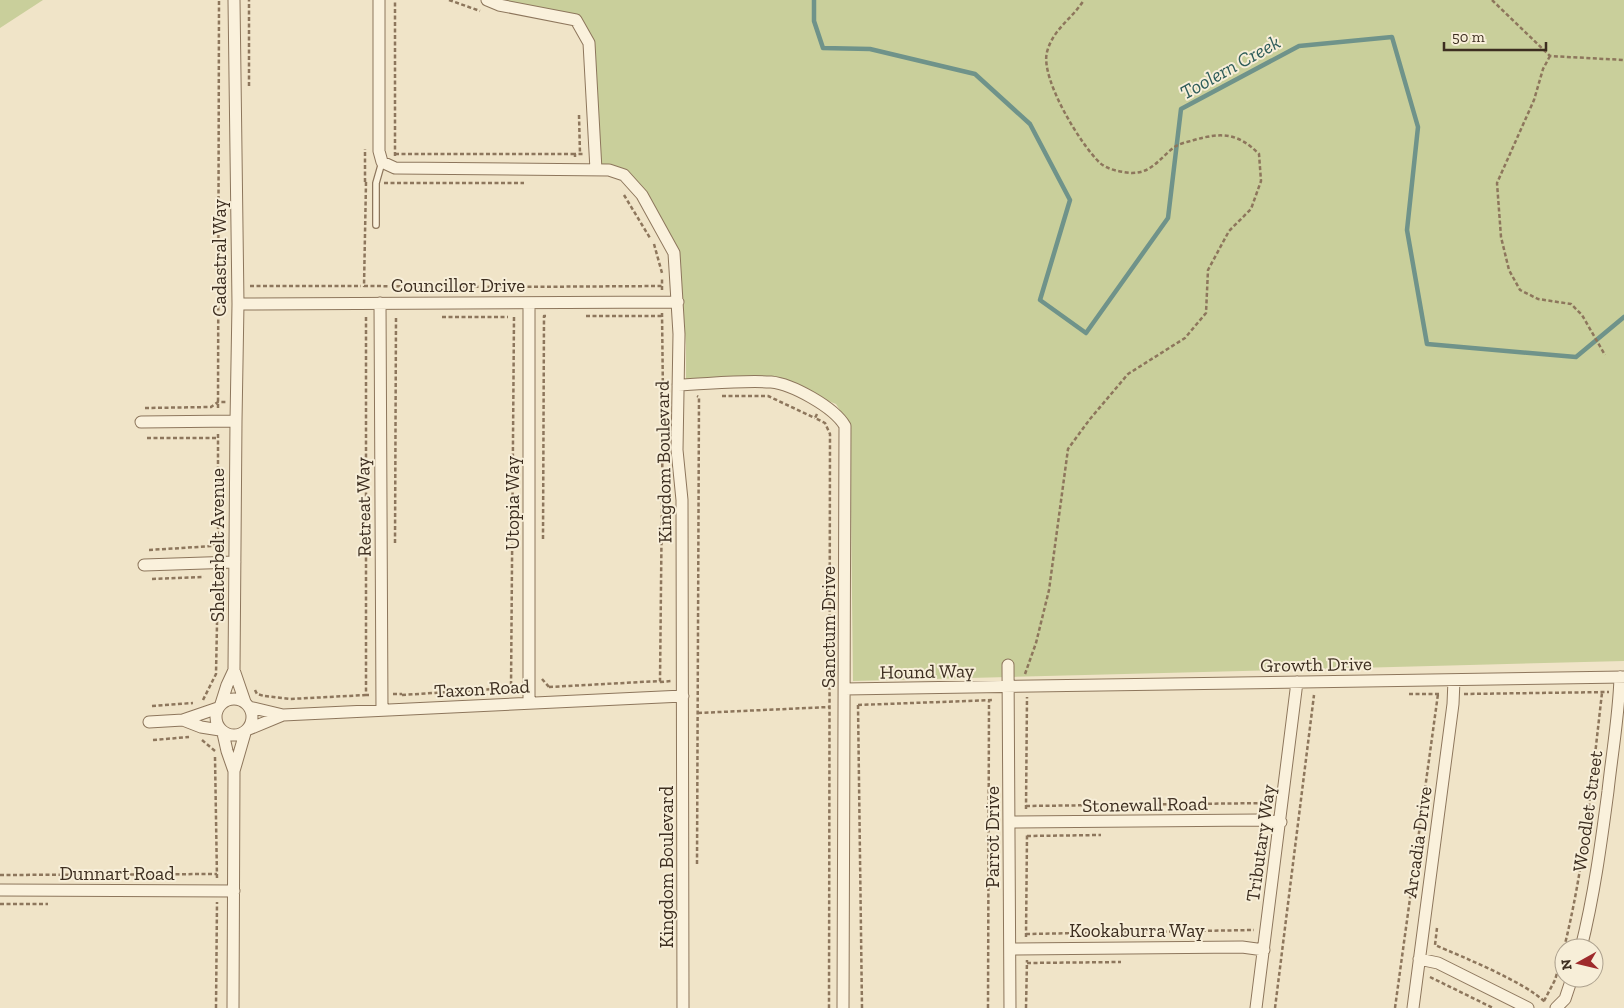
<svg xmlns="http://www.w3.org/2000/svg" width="1624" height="1008" font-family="'Zilla Slab',serif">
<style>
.green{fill:#c9cf9b}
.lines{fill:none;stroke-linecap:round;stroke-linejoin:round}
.stream{stroke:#6f938a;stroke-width:4.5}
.lane-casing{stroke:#8d765c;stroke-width:8}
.street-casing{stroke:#8d765c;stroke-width:13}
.path{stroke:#8d765c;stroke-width:2.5;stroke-dasharray:4 2.5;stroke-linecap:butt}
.lane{stroke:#faf1dc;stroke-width:5.5}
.street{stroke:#faf1dc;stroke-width:11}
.labels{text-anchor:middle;stroke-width:4;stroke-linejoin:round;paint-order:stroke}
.street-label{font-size:19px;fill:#3d2e20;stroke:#f7eed8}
.water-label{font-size:20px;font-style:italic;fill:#2f5d5a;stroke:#f7eed8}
</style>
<rect width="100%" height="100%" fill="#f0e4c8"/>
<path class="green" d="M0,0H43L0,28Z
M499,0H1624V661L853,681L850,426L836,404L776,380L686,381V345L678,251L646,192L600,166L593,41L579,15Z"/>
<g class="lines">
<path class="stream" d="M814,0V21L823,48L870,49L975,74L1030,124L1070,200L1040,300L1086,333L1168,218L1181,109L1299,46L1392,37L1418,127L1407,230L1427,344L1576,357L1624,317"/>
<g class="lane-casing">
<path id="lane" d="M376,225V183L382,162"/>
</g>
<g class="street-casing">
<path id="street" d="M379,0V151L382,162L395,168L609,170L624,175L642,195L674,253L679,334L677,450L682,500L683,1008
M487,0L499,5L576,20L589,43L596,170
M380,303L382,710
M529,303V703
M238,304L678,302
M678,385C708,384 740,380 771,382C792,384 834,407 845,426L843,1008
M236,421L234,670L245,702
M141,422L236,421L238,304L234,0
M144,565L235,562
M1008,665L1010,1008
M845,689L1624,677
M216 717a18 18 0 1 1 36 0a18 18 0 1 1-36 0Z
M221,704L227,685L234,670
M249,707L283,715L683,696
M183,720L201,727L220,730
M149,722L183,720L218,708
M249,729L283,715
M223,733L227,751L234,771L233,1008
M234,771L245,733
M1009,822L1259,820L1281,822
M0,890L234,891
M1581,948C1594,896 1601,844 1608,791C1612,753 1619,715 1620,677
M1010,949L1242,947L1264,950
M1419,959L1438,963L1528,1008
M1256,1008L1297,682
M1413,1008L1453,704L1454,680
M1556,1008L1565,999L1572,978"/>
</g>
<path class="path" d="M449,0L480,11
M1492,0L1550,56L1624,60
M1550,56L1543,69L1534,100L1497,183L1501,237L1509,270L1520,290L1538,299L1571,304L1582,315L1605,355
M249,86V0
M579,115L580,154
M395,154H575
M395,156V0
M575,157V154H584
M365,182V149
M366,182L364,286L508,287
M384,183H524
M624,195L650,238
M654,244L662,273
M250,286H361
M508,287L662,286
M662,290V278
M662,313L663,397H666
M586,316H662
M366,317V695H370
M442,317H508
M514,317L511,688H518
M722,396H768L815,418
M145,408L211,407L218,402H226
M218,408L219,0
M817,414L815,418L825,423L830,434L829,1008
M218,434V551
M147,438H218
M543,539L544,316H546
M395,543L396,317
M149,550L213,546L218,541H225
M152,579L204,577
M1025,674L1036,643L1049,590L1068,449L1090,419L1128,374L1185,338L1206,313L1208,270L1229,231L1251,209L1261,181L1259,154C1238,133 1222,132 1194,140C1188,142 1181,143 1176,146C1161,156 1153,173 1132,173C1121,172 1108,170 1100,163C1080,144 1040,78 1047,52C1053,29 1072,19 1084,0
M542,679L549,687
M660,682L671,681
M549,687L660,681L663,397
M255,690L257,694L264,696
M393,694H402
M1409,694H1441
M1464,694L1609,692
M402,695L511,688
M265,696L290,699L366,695
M203,700L216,674L218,574
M858,705L994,700
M858,705L862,1008
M152,706L193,703
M698,713L829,707
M153,740L189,737
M202,740L215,751
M215,757L217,879
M1026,806L1269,803
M1026,809L1027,697
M1027,836L1101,835
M697,864L699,397L697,396
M0,875L217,874
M0,904H48
M1437,928L1435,945C1465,958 1525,982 1546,1003
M1026,934L1254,930
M1026,937L1027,835
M1564,948C1585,864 1592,778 1602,693
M1027,963L1121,962
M1430,977L1493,1008
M1544,1001L1555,980L1564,949
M216,1008L217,902
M988,1008L989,701
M1026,1008L1027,960
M1275,1008L1314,695
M1395,1008L1438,694"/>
<use href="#lane" class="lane"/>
<use href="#street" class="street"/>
</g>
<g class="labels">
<g class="street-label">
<text transform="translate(219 258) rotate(-90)" y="7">Cadastral Way</text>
<text x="458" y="292">Councillor Drive</text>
<text transform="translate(663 462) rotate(-91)" y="7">Kingdom Boulevard</text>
<text transform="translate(512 503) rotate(-90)" y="7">Utopia Way</text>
<text transform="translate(363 507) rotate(-91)" y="7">Retreat Way</text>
<text transform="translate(217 545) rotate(-90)" y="7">Shelterbelt Avenue</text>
<text transform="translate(828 627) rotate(-90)" y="7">Sanctum Drive</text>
<text transform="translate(1316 664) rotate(-1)" y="7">Growth Drive</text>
<text transform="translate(927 671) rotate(-1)" y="7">Hound Way</text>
<text transform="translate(482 688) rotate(-3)" y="7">Taxon Road</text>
<text transform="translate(1145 804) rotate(-1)" y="7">Stonewall Road</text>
<text transform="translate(1587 811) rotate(-82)" y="7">Woodlet Street</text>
<text transform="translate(992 837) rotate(-90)" y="7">Parrot Drive</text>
<text transform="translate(1417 842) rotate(-82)" y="7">Arcadia Drive</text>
<text transform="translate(1260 843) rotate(-82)" y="7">Tributary Way</text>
<text transform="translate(666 867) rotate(-90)" y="7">Kingdom Boulevard</text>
<text x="117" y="880">Dunnart Road</text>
<text x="1137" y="937">Kookaburra Way</text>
</g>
<g class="water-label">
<text transform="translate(1230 67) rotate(-29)" y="7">Toolern Creek</text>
</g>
</g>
<g transform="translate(1579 963) rotate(262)"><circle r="24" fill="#f7eed8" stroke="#ada18e"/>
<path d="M0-4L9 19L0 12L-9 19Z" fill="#9e2a2b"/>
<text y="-8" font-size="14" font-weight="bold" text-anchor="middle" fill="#3d2e20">N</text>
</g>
<path d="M1444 42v8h102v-8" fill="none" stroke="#3d2e20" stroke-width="2.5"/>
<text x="1452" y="42" font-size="15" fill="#3d2e20" stroke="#f7eed8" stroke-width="4" paint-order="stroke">50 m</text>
</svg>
